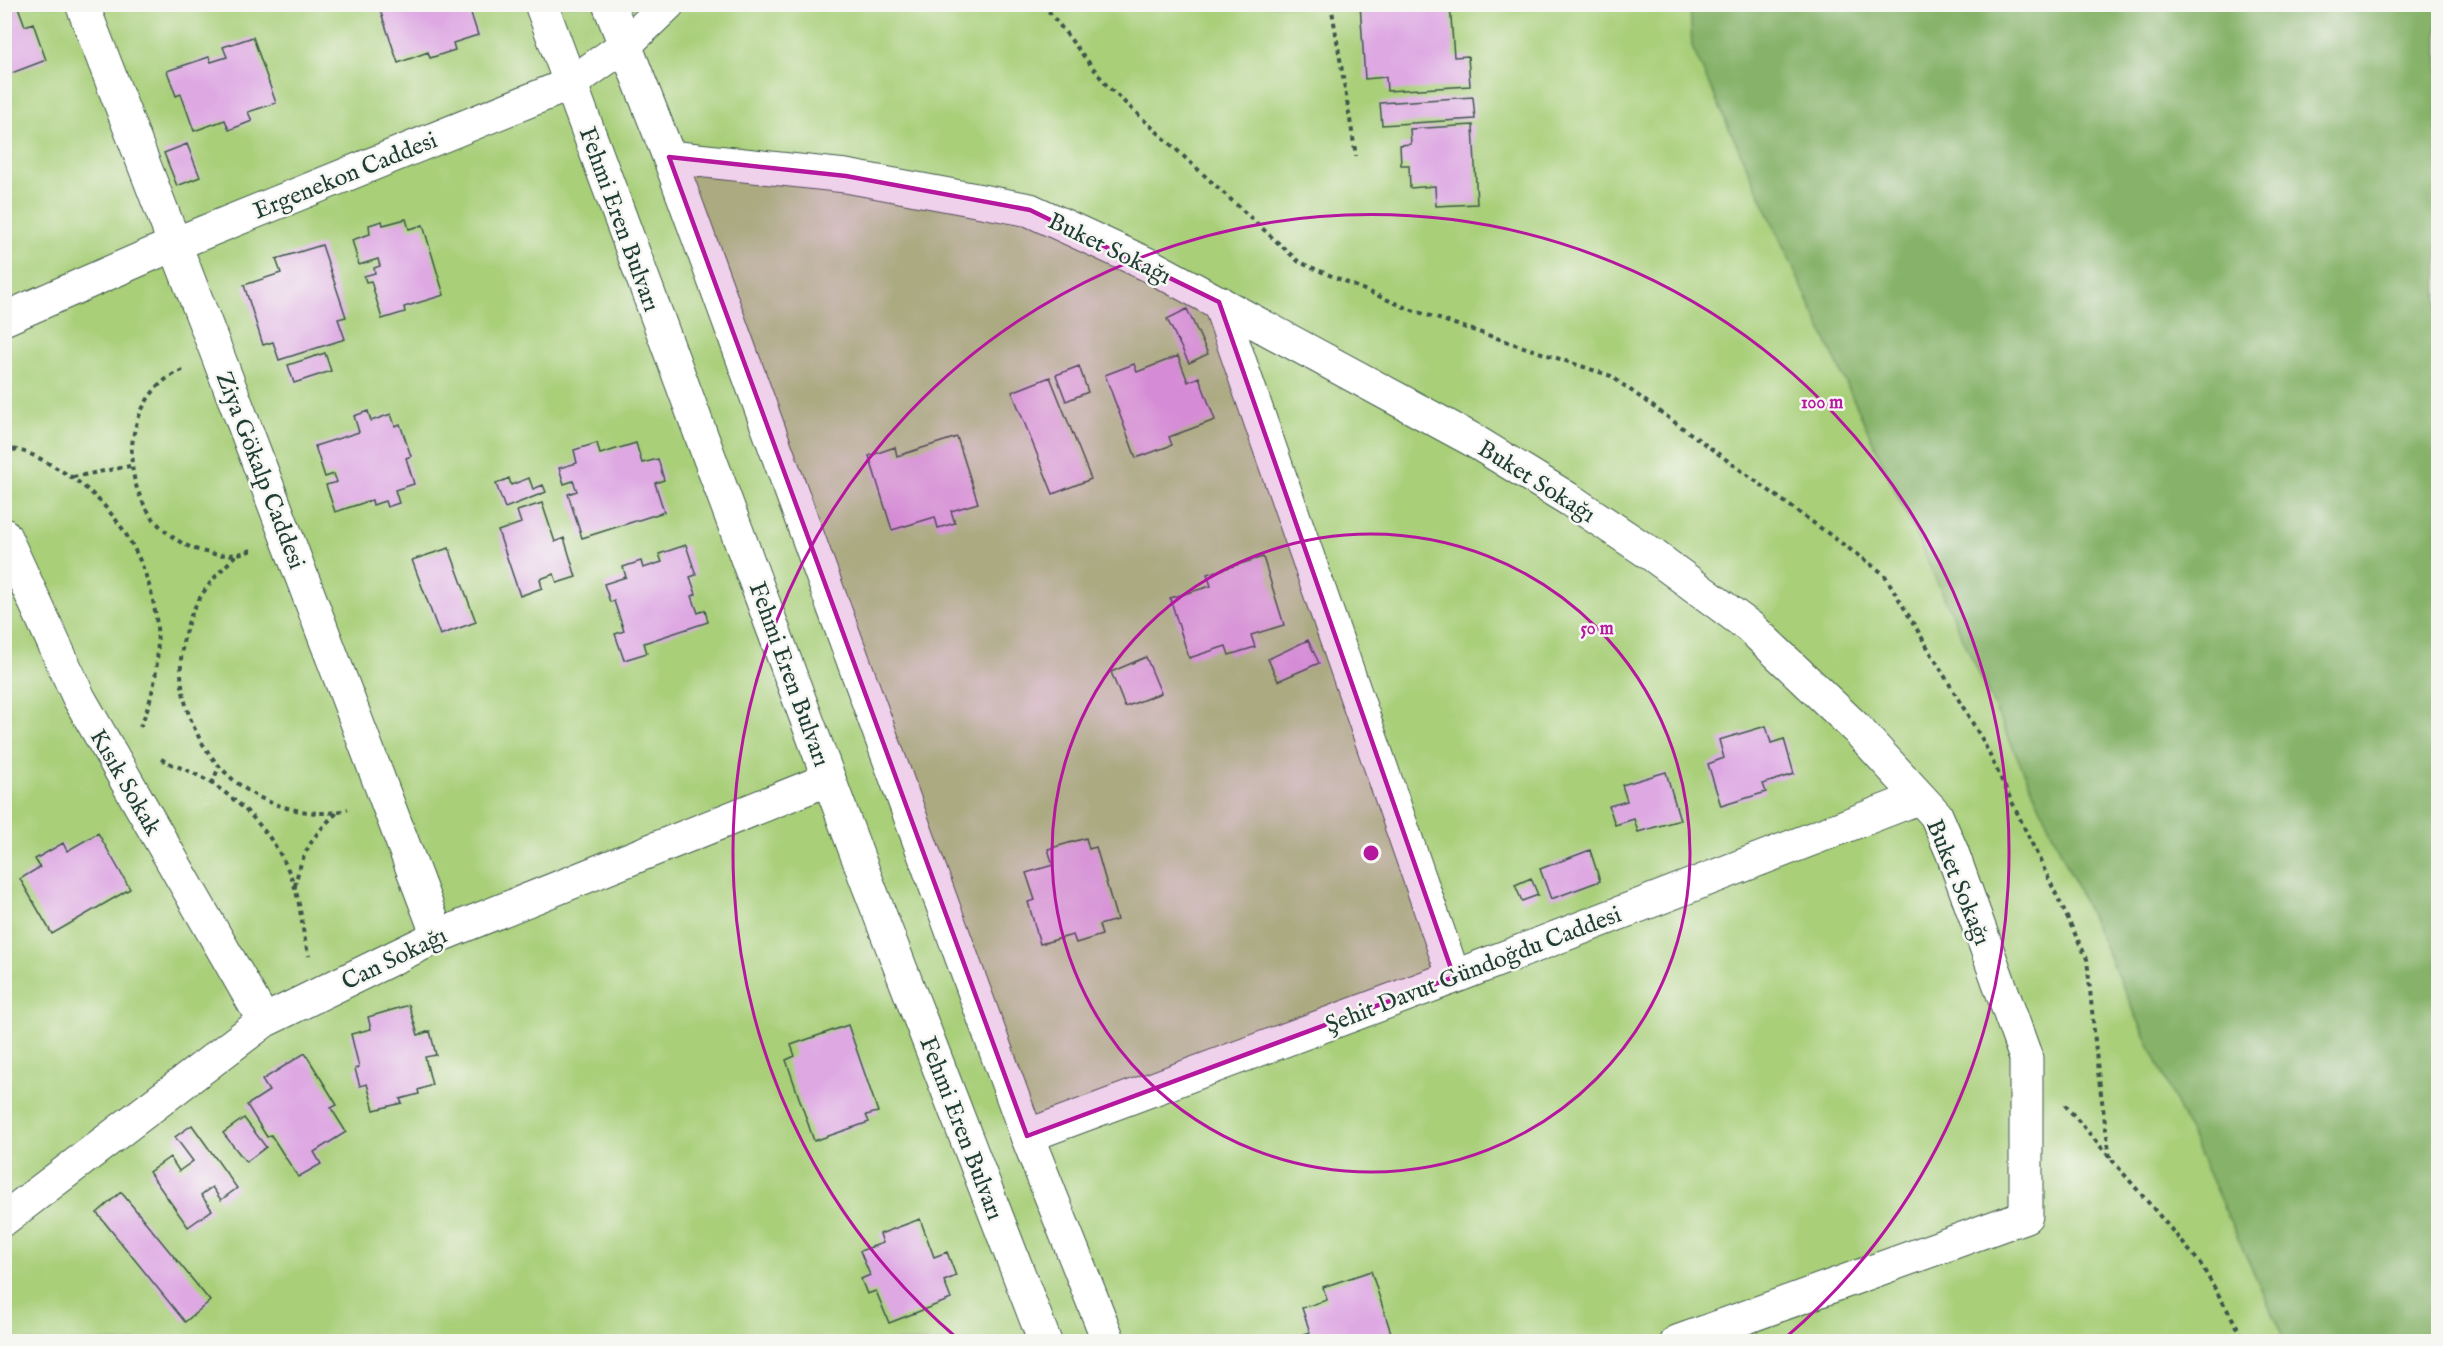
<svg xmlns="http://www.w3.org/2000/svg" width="2443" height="1346" font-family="'IM FELL English',serif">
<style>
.green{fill:#a9cf79;stroke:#648656;stroke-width:1.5}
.forest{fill:#86b269;stroke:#52784e;stroke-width:1.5}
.building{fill:#dea8e3}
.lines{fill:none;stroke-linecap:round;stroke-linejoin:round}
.minor-casing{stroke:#3e574b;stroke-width:35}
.tertiary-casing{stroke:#3e574b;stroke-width:35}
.path{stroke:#3e574b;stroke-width:4;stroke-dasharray:4.5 4.5;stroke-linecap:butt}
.minor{stroke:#fff;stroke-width:33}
.tertiary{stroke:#fff;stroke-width:33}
.marked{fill:#b5179e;fill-opacity:0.2;stroke:#b5179e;stroke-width:4.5;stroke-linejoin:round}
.ring{fill:none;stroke:#b5179e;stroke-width:3}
.labels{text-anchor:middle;stroke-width:5;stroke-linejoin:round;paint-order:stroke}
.street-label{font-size:24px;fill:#1f3d34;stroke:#f6f6f2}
.centre{fill:#b5179e;stroke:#f6f6f2;stroke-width:3}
.ring-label{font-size:18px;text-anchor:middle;font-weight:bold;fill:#b5179e;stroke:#f6f6f2;stroke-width:5;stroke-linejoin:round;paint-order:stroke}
</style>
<rect width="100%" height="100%" fill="#f6f6f2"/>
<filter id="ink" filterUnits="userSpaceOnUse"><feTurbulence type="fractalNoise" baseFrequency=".0167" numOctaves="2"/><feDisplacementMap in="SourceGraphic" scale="12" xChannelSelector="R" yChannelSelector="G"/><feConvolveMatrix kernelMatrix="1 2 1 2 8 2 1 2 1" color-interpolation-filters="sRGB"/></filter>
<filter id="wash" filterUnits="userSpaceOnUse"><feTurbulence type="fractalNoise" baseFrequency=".008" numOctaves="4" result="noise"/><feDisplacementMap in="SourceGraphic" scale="24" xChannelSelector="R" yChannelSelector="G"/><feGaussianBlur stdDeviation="1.35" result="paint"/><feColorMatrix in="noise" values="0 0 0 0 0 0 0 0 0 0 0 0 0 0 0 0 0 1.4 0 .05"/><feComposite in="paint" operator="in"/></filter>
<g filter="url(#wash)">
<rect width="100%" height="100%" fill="#eee8d0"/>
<path class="green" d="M5,5H2438V1341L5,1342Z"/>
<path class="forest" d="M1690,5H2438V1341H2285L1692,47Z"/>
<g id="blocks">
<path class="building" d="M4,4H17L25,26L33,23L46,60L4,76Z
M378,4H468L478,35L453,43L455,50L430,58L428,52L398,63Z
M1360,4H1450L1454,57L1468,56L1470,86L1387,91L1386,77L1365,79Z
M253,37L276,103L248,112L252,121L229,130L225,120L194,131L181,94L176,96L167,71L209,57L211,62L227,57L223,47Z
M1473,97L1475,119L1382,125L1380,103Z
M1473,125L1477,204L1436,206L1435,186L1410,188L1409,165H1401L1400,145L1411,144L1410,129Z
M187,144L200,177L177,186L164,153Z
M406,219L409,229L423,225L444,295L404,307L405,312L382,319L371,281L366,282L364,276L375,273L374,268L380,266L378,259L359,265L352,240L370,234L369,225L382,221L383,225Z
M322,245L346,317L338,319L345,339L279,360L273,342L263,345L244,285L281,273L276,259Z
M1187,309L1208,354L1189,363L1167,319Z
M325,353L331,371L294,383L288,365Z
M1178,356L1188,382L1199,377L1215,420L1169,437L1172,445L1136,458L1105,375L1134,364L1137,372Z
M1079,366L1088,392L1066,401L1056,375Z
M1050,377L1091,479L1053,494L1012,392Z
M368,411L371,421L391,414L395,426L400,424L411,456L406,458L414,484L395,490L399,503L387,507L385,501L373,505L372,500L335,512L326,485L337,482L334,474L325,477L315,446L359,432L354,416Z
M957,437L978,503L951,511L955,523L938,528L935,517L892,530L869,456L895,447L897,456Z
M597,443L600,454L636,443L642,463L658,459L664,480L655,483L664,512L582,538L568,494L577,491L573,481L564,484L559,468L577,463L574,450Z
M509,478L511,485L529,478L533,489L543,485L546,492L505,508L496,484Z
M542,503L555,542L564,538L576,577L557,583L554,574L540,579L542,588L520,596L498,531L521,523L517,511Z
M686,545L696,575L690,577L696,594L692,596L698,613L705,610L708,622L644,643L647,653L624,660L615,634L624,631L614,601L610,602L604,584L626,577L623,567L641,561L643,568L662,562L659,554Z
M449,548L476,622L440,635L412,560Z
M1263,557L1284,625L1251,635L1255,647L1229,655L1226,646L1189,658L1170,598L1211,586L1207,574Z
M1308,640L1319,663L1278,681L1268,659Z
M1146,657L1161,693L1125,707L1111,672Z
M1766,726L1771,743L1784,739L1794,774L1763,784L1766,792L1721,806L1708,764L1724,758L1719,740Z
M1666,772L1680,820L1638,832L1634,819L1615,825L1609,806L1627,801L1622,785Z
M98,833L130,889L52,934L20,879L40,867L35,859L63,843L67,851Z
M1086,838L1089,849L1096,847L1117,920L1099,925L1102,935L1076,943L1073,935L1040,944L1028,902L1035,900L1026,873L1053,865L1048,849Z
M1590,850L1600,881L1551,899L1540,869Z
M1531,878L1538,895L1522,901L1515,885Z
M409,1005L418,1035L430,1031L436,1055L425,1057L432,1085L418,1090L419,1094L400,1099L402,1103L374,1110L367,1084L360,1086L355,1069L359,1067L351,1034L371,1029L368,1017Z
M848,1025L878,1112L866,1115L869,1122L814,1141L786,1060L795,1056L791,1045Z
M305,1053L337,1105L331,1108L346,1132L314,1152L321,1164L298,1177L271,1135L267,1137L247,1105L269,1091L262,1080Z
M244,1118L266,1147L246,1162L223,1133Z
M192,1125L237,1188L221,1200L212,1187L201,1195L212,1210L188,1227L149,1172L170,1157L179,1171L193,1161L175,1137Z
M121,1192L210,1301L185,1322L97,1213Z
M920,1219L934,1257L947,1252L956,1276L944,1281L951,1299L889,1323L876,1291L867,1294L861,1279L870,1275L860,1251L883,1243L880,1234Z
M1371,1271L1393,1339L1402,1336L1404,1342H1301L1299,1336L1310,1332L1302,1308L1327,1300L1323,1287Z"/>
</g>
</g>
<g filter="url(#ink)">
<use href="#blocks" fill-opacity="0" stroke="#3e574b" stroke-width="1.5"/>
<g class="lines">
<g class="minor-casing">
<path id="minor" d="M82,4L218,356L438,936
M669,157L846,176L1030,210L1149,265L1471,439L1570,500L1654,556L1750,627L1857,729L1936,815L1952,852L2026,1058V1216L1677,1342
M1219,302L1454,977
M4,319L175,244L570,84L624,46L668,4
M4,535L79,698L264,1021
M1027,1136L1454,977L1918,798
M4,1219L264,1021L438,936L829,779"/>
</g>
<g class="tertiary-casing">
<path id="tertiary" d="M541,4L866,879L1045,1342
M609,4L669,157L1027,1136L1109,1342"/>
</g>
<path class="path" d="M1043,4L1108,87L1299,262L1409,309L1611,376L1884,574L1982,739L2087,959L2098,1072L2110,1158
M1331,4L1356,156
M183,370C167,376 155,387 146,402C114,457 137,529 198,550C217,556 233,557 252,550
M4,450C22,446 44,461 60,470C147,521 182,635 140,727
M73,477L130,466
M236,556C216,574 200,593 190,618C162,690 201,775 272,803C296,812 324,817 348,809
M161,759C173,766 187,769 199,776C243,800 280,840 295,888C302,911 302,934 309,956
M212,784L219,766
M295,886C301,855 313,834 337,813
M2065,1105L2200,1263L2246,1342"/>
<use href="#minor" class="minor"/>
<use href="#tertiary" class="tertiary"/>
</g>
</g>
<path class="marked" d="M669,157L846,176L1030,210L1219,302L1454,977L1027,1136Z"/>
<g class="ring">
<circle cx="1371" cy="853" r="319"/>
<path d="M957 1338A638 638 0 1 1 1785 1338"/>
</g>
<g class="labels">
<g class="street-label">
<text transform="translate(345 175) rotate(-22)" y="8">Ergenekon Caddesi</text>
<text transform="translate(620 219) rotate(70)" y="8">Fehmi Eren Bulvarı</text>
<text transform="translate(1110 248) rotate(26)" y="8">Buket Sokağı</text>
<text transform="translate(261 470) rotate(69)" y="8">Ziya Gökalp Caddesi</text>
<text transform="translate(1537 481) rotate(32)" y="8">Buket Sokağı</text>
<text transform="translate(790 674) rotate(70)" y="8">Fehmi Eren Bulvarı</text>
<text transform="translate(126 782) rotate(60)" y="8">Kısık Sokak</text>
<text transform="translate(1959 882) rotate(68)" y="8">Buket Sokağı</text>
<text transform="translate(394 958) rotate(-26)" y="8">Can Sokağı</text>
<text transform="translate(1473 969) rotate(-21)" y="8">Şehit Davut Gündoğdu Caddesi</text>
<text transform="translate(962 1128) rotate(69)" y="8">Fehmi Eren Bulvarı</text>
</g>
</g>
<circle cx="1371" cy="853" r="9" class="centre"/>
<g class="ring-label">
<text x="1822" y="408">100 m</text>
<text x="1597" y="634">50 m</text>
</g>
<rect width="2443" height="1346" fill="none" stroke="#f6f6f2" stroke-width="24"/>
</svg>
